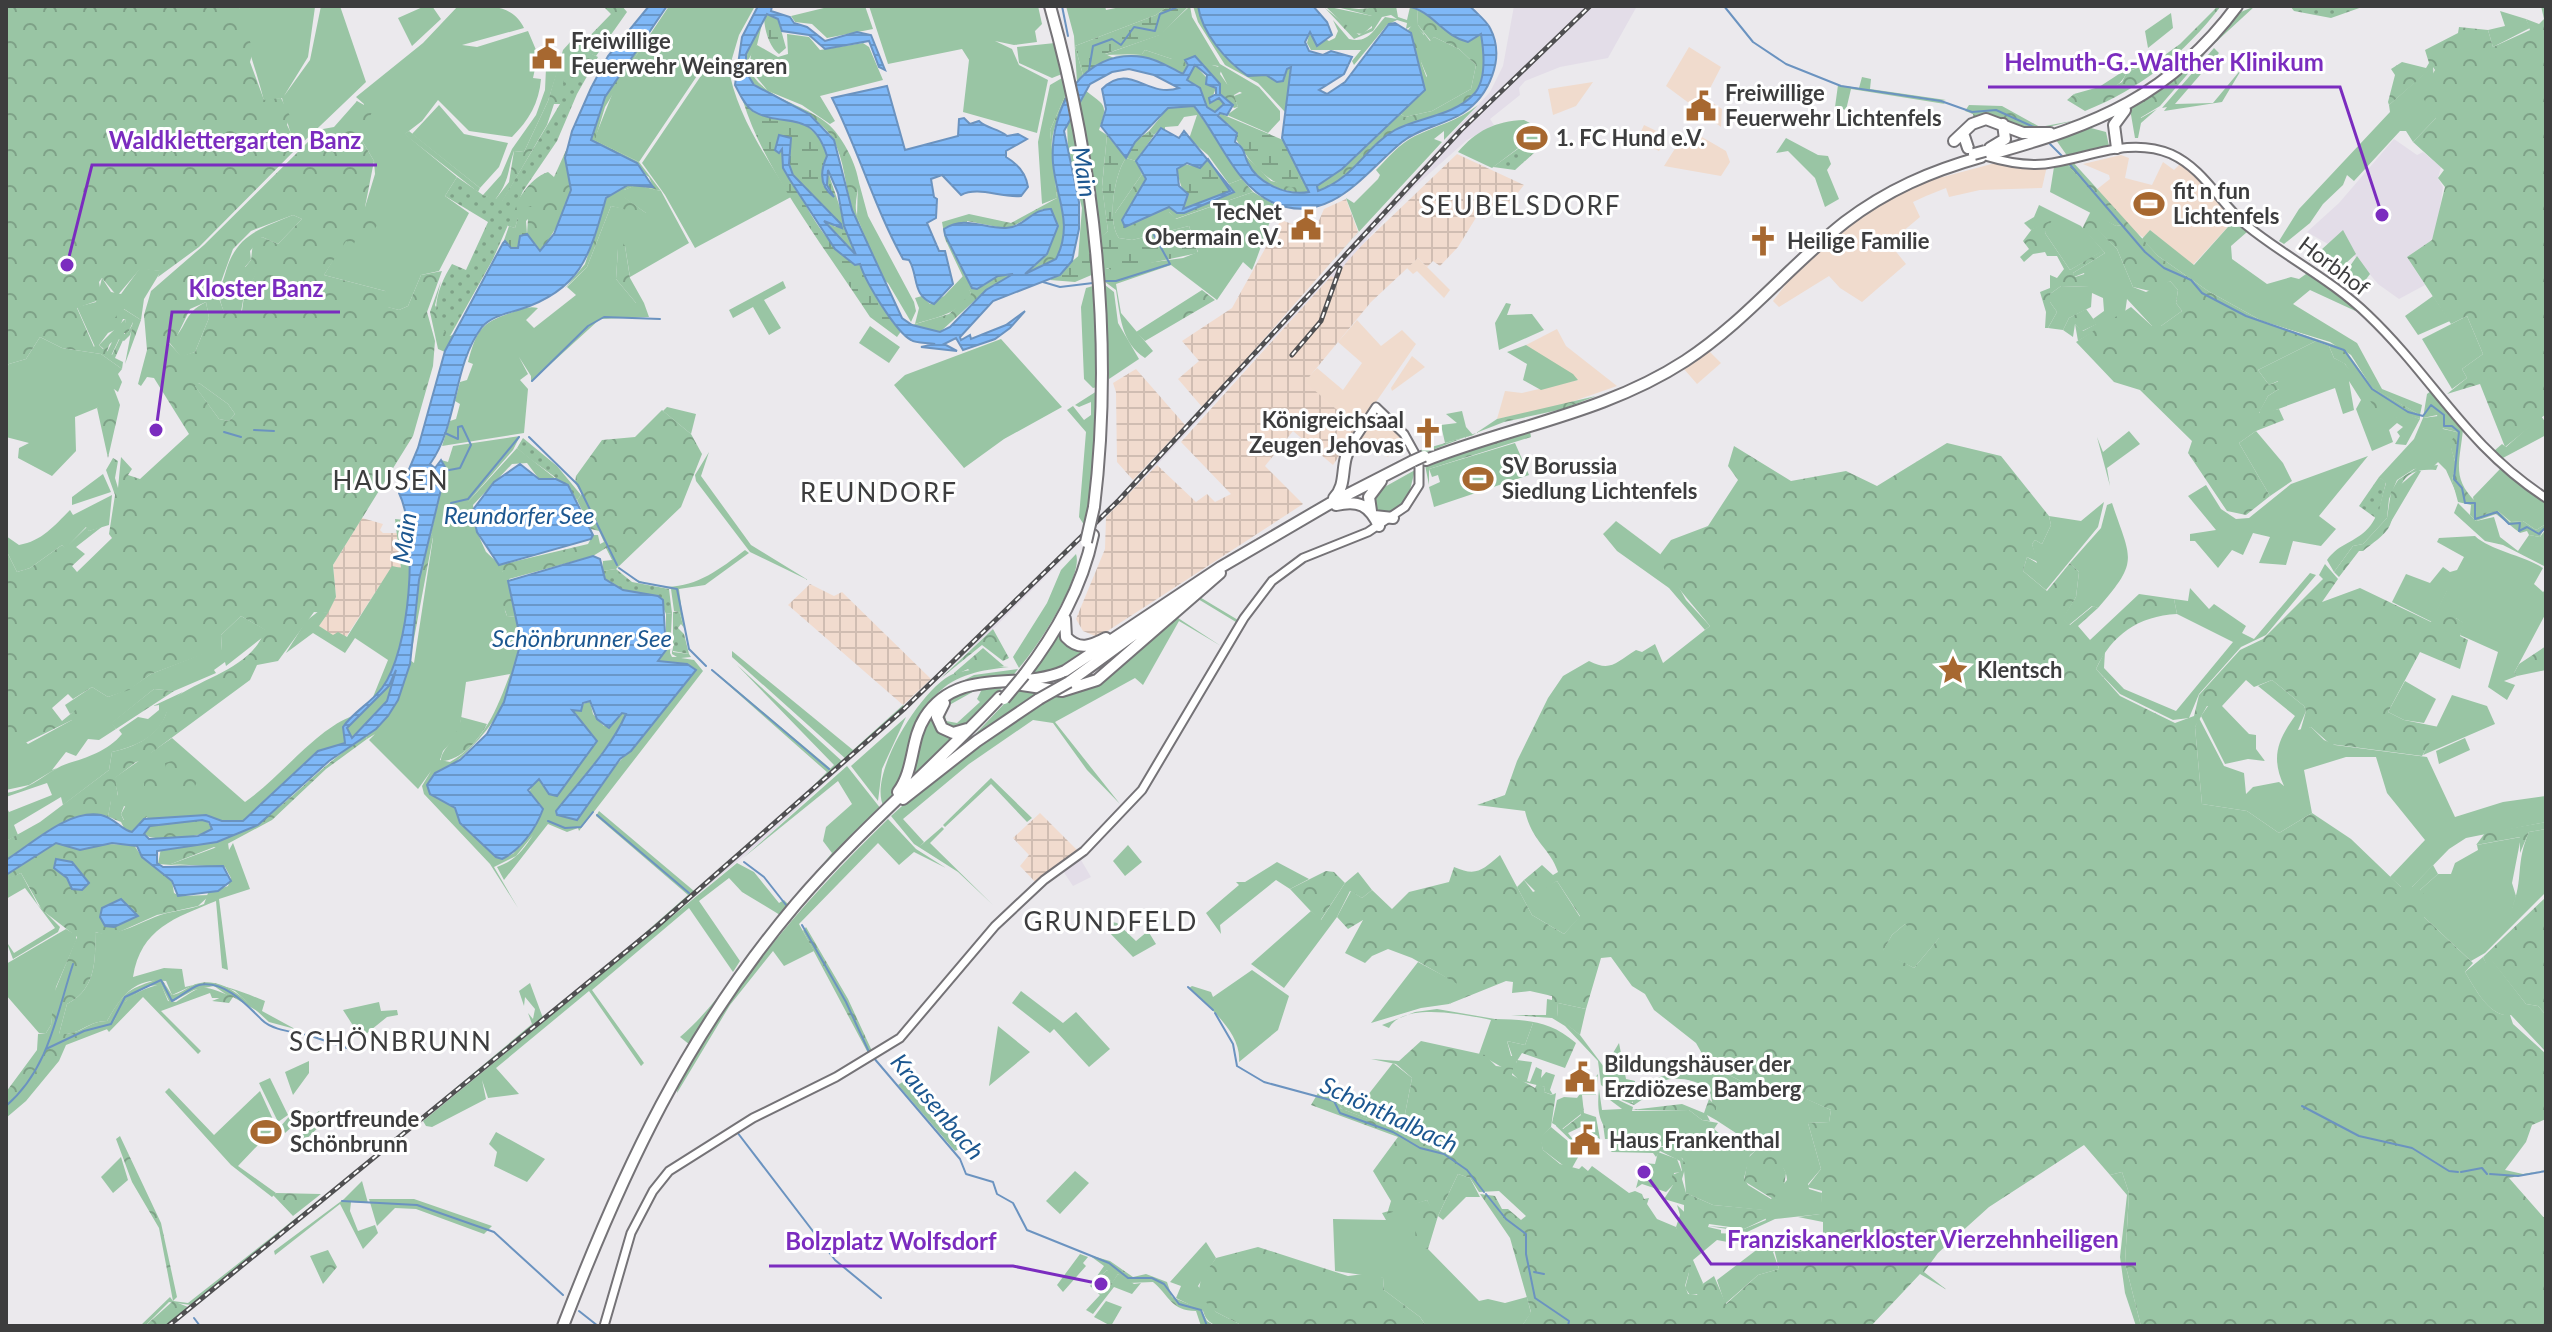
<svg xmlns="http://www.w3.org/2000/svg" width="2552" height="1332" font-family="Lato,sans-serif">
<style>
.commercial{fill:#f0dbcd}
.industrial{fill:url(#industrial-grid)}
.built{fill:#e3dde8}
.green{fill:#99c5a4;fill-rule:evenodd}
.forest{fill:url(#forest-crowns);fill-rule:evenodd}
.wetland{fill:url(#wetland-marsh)}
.garden{fill:url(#garden-dots)}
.water{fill:url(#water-rules);stroke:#6b93c0;stroke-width:2;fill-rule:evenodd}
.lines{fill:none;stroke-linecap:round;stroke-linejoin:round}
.stream{stroke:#6b93c0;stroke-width:2}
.secondary-casing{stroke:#757377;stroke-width:11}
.highway-casing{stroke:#757377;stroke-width:14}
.secondary{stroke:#fff;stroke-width:7}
.highway{stroke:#fff;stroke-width:10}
.rail-casing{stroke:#505052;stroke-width:5}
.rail{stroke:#fff;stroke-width:2;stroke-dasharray:6;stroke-linecap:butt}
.highway-bridge-casing{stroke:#757377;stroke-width:14;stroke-linecap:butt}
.highway-bridge{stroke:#fff;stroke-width:10}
.labels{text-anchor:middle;stroke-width:6;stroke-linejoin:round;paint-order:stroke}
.poi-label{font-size:22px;font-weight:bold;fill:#3d3d3e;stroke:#fff;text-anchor:start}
.street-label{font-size:22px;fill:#3d3d3e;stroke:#fff}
.water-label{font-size:24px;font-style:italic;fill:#1c5790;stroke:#fff}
.quarter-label{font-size:26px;letter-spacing:2px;fill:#3d3d3e;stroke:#fff}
.leader{fill:none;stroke:#7b2cbf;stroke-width:3}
.callout-dot{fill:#7b2cbf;stroke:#fff;stroke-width:3}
.callout-label{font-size:24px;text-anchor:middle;font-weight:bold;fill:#7b2cbf;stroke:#fff;stroke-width:6;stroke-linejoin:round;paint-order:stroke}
</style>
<defs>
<pattern id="industrial-grid" width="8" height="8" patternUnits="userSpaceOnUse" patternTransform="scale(2)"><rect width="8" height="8" fill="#f1dbce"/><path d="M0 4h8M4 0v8" fill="none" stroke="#d0bdb2"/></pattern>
<pattern id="forest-crowns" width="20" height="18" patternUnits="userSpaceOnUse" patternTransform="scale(2)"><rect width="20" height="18" fill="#99c5a4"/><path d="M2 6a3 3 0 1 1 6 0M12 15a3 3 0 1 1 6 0" fill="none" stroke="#7ea187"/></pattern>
<pattern id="wetland-marsh" width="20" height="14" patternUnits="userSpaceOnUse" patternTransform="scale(2)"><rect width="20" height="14" fill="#99c5a4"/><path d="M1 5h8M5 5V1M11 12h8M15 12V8" fill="none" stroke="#7ea187"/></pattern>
<pattern id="garden-dots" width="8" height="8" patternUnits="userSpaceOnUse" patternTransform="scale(2)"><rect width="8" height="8" fill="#99c5a4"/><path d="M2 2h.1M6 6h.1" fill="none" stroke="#7ea187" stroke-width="1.8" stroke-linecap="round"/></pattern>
<pattern id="water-rules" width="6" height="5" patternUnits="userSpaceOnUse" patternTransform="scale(2)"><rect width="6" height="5" fill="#7fb8f7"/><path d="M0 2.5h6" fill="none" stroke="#6997c9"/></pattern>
</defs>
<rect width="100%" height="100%" fill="#ebe9ed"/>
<path class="commercial" d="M1689,47L1721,67L1705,98L1722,109L1721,127L1666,86Z
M1593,82L1576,106L1553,115L1548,89Z
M1644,125L1667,136L1659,151L1637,140Z
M1695,133L1726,151L1730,162L1721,176L1664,166L1681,139L1688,143Z
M2121,155L2129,158L2125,178L2152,185L2163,162L2174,170L2182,162L2236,218L2193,265L2150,230L2144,238L2131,229L2096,190L2110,179L2109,175L2083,164Z
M1999,162L2047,166L2042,188L1980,190L1949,197L1946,188L1926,196L1913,202L1920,217L1889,243L1906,264L1862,302L1840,288L1829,276L1779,307L1773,301L1798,269L1846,226L1885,200L1942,173L1943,177Z
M1418,258L1450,290L1444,298L1417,271L1413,274L1407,268Z
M1357,320L1381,346L1402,330L1416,344L1358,428L1304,382L1317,368L1343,390L1362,363L1338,342Z
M1557,329L1566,346L1617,386L1557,407L1497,419L1505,391L1522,393L1578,380L1526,345Z
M1709,351L1721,363L1697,384L1684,369Z
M1412,356L1425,367L1392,391L1391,388Z
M1379,413L1403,437L1388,457L1357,439L1371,417Z"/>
<path class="industrial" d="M1457,154L1524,185L1501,214L1492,209L1484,219L1477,216L1458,247L1440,266L1433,261L1427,267L1418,258L1371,302L1305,382L1358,428L1333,465L1293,431L1265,466L1303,504L1106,632L1095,636L1083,631L1076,619L1105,549L1106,517L1157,465L1196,502L1207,494L1215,502L1231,494L1181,442L1339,267Z
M1346,199L1358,232L1203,408L1178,379L1199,361L1182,341L1232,308L1281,220L1314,232L1324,209Z
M1136,369L1185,425L1133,480L1117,462L1116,392L1113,383Z
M362,518L383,524L380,530L383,533H397L401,568L392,567L346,637L333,636L318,626L336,597L333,565Z
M810,584L834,596L842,592L931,679L903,705L788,605Z
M1040,813L1079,852L1040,887L1020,866L1029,855L1013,838Z"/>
<path class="built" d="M1514,6H1637L1608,58L1560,67L1525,81L1519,88L1520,95L1490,119L1494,125L1467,140L1413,188L1345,264L1336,279L1331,276L1157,465L995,627L762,841L508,1052L509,1046L719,872L847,760L992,624L1146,469L1490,92L1503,66Z
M2394,139L2417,155L2423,152L2441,167L2438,178L2443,187L2437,230L2432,240L2407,257L2425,285L2399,299L2378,284L2339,238L2328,244L2307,232L2339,203Z
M1081,860L1091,877L1073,886L1063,871Z"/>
<path class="green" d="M239,6L315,7L308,57L284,96L310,60L321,6H340L366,82L298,147C287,131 287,116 282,98L264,101C256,68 244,40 239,6Z
M425,6H432L441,19L412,46L398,18Z
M458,6C483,6 512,2 524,28L462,45L477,47L528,31L542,64H536L533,78L541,79C539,103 529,120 512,137L469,131L438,100L422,121L405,134L457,177L445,196L469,213L439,271L421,275L408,306L399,310L387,307L385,291L324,275L365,207L375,174L374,161L360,137L364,104L356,97L423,43Z
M669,6H755L739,35L731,62L709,58L639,162L594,140L615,87Z
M832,6H865L873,29L827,38L812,24L795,22L791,16Z
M869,6H1038L1042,24L1035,31L1037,42L1014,45L995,41L1012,49L1019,65L1048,80L1037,133L963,112L969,60L962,49L888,64Z
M1066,6H1105L1106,10L1125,6H1168L1156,15L1075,46L1083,75L1077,82L1074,36Z
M1190,6L1192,17L1220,64L1259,87L1280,111V120L1268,133L1227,115L1238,107L1234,96L1242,93L1227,84L1218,66L1172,59L1145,50L1142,54L1103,55L1159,35Z
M1193,6H1198C1202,33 1226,61 1248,76L1291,67L1285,112L1258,83L1225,65L1198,22Z
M1325,6L1372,16L1374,24L1363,34L1353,33Z
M1391,6H1396L1398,17L1407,20L1410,7H1417L1418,25L1430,41L1434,37L1459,49L1476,65L1471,89L1432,111L1405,117L1398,112L1406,107L1427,76L1421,62L1424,34L1412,26L1406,29L1407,23L1397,20L1387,25L1354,65L1352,61L1361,50H1311L1307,43L1310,31L1329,41L1335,38L1338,31L1333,20L1349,39C1369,44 1374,29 1385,17L1397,19L1391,15Z
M2240,6H2244L2241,12L2255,6L2177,78L2137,107L2141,118L2157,109L2141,123L2138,138H2135L2130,109L2187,68Z
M2500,11L2526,19L2530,28L2493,47L2488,30L2505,26Z
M2171,13L2173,28L2148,48L2145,31Z
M787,34L809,37L820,50L863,43L869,47L883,80L820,96L835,121L830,124L802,105L768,91L749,68L752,49L757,45L778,57L788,54Z
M1055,43L1062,74L1052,78L1019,63L1017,47Z
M2214,48L2219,53L2175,104L2213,103L2243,67L2222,102L2164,111L2167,107L2162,108Z
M713,58L728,64C735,113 765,155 791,197L695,248L665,195L642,163Z
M2139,61L2148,63L2127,72C2120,89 2100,95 2085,103L2074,94L2099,87Z
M1195,65L1216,88L1210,103L1219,98L1224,104L1215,113L1207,107L1200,88L1187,80Z
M559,66L548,101L524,152L514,151C507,172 510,180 495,200L483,195L501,175L512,149L536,115L545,90L546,68Z
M2433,66L2436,118L2413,142L2406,131H2400L2354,181L2347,175L2343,185L2323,204L2310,223L2284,244L2279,241L2299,209L2390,112L2389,105Z
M1862,77L1871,79L1870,89L1946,100L1941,101L1945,104L1851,89L1846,110L1835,107L1838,85L1859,88Z
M1062,78L1066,94L1050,130L1057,198L1042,204L1038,142L1050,85Z
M1085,90C1106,107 1108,103 1099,130L1107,135L1102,186L1108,231L1078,259L1082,208L1068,152L1067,121Z
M439,105L464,134L508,143L499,167L480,188L412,134Z
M1478,105L1444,140V131L1434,139L1442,142L1320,274L1359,232L1346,198L1354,203L1378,179L1380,175L1376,170C1388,158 1399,144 1415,136C1438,125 1458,121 1478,105Z
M1194,106L1242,179L1229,184L1208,155L1189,139L1197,115L1184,117L1178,126L1165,127V130L1161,128L1154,135L1149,131L1168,108Z
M1524,120L1530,123L1542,140L1530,148L1525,143L1492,168L1458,152C1476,131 1495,121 1524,120Z
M2091,128L2106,132L2109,146L2068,157L2056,140Z
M1786,138L1818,155L1828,156L1831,164L1827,170L1839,199L1825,207L1815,178L1788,151L1776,153Z
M1126,158L1136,161L1142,174L1115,213L1169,212L1176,219L1253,192L1277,206C1266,227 1262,247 1252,270L1243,262L1217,300L1171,265L1116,284L1121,313L1153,351L1145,358C1121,343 1120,315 1116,290L1105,282L1104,269L1183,258L1198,252L1189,226L1132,240L1119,238C1107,223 1114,174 1126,158Z
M2065,162L2119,220L2122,225L2116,226L2050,192L2054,167Z
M858,179L868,216L914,302L916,311L911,322L888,283L882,279L857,217Z
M636,185L661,191L689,243L630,277L625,246L618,249L616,279L636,303H644L649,317L600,319L531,382V376L519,357L528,374L520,380L528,389L524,433L442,446L450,421L456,419L460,404L455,401L460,382L467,380L473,364L468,362C477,329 481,323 513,312C522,309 528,306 538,308L526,320L534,328L576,295L567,287L587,267L611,206L646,213L623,197L624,190Z
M2039,205L2081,226L2101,252L2070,270L2045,233L2048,223L2031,230L2024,223L2034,217Z
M293,215L302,219L278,244L262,237L250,251L251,260L245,267H253L258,271L244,295L241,312H224C216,291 220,292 226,271C237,234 260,229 293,215Z
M2236,218L2247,232L2231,246L2232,259L2267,284L2291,277L2299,279L2306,274L2302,266C2336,291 2412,347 2425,386L2394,346L2362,314L2310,290L2293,304L2357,343L2382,389L2422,405L2420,415L2372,388L2351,355L2330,342L2262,321L2208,291L2158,256L2142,239L2150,230L2194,265Z
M2093,225L2117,249L2133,287L2146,292L2170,281L2178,290L2176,303L2182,311L2161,326H2152L2127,299L2125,313L2078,341L2075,324L2083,331L2096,324L2093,319L2104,311L2103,298L2092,293L2091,307L2069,318L2063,330L2048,328L2057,312L2050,302V294L2061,286L2089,287L2084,273L2074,277L2073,273L2105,253L2087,233Z
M2343,230L2356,254L2346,263L2350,266L2357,256L2370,274L2364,282L2348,278L2337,281L2315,260L2309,261Z
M140,268L161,271L144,299L141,320L124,309L95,347L77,307L96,302L102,278L111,292L121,294Z
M964,275L971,294C956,315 937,317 915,324L919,308L915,298L922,296L930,304L944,296Z
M783,281L786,288L764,300L781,328L769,335L753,307L733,318L729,310Z
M1105,285L1114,292L1118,323L1139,359L1109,379Z
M1093,286L1097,387L1093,388L1084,379L1081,307L1086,288Z
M2433,296L2450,321L2418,335L2405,316Z
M206,302L209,318L195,352L181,357L169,342C187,331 182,313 206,302Z
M1506,303L1511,304L1507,315L1532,314L1544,330L1499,350L1495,323Z
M2467,316L2483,354L2462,369L2467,378L2452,389L2422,339Z
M126,318L124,334H127L134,322L130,335L124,341L119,339L111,356L107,352L112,342L104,349L99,345Z
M870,326L900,347L889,363L859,343Z
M40,337L62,348L101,354L122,369L118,374L122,382L118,392L114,389L97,408L75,417L76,451L52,476L18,458L19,448L29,443L6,437V369L9,364L26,359Z
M1001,339L1062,407L1004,439L964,468L894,385L905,375Z
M2316,341L2329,346L2334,358L2344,363L2391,418L2409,415L2420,419L2406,445L2395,444L2400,436L2397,432L2403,427L2397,423L2389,430L2393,442L2372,451L2356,409L2361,400L2349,381L2354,410L2343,414L2335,388L2262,415L2259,412L2268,396L2279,389L2278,381L2269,385L2258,370Z
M1526,345L1573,374L1578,380L1541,390L1523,380L1527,364L1507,352Z
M199,383L228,404L235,414L229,421L219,419L194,385Z
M1097,391L1095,463L1086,528L1079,517L1086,432L1067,410L1073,406L1084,420L1091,415V402L1079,407L1075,405Z
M667,407L696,414L691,434L663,411Z
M1462,411L1466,427L1473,435L1445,443L1441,425L1457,423L1446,414Z
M2438,416L2443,429L2457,432L2451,447L2456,465L2452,480L2458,497L2446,470L2438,462L2433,467L2414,469L2397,480L2389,499L2387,518L2363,544L2353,546L2334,572L2327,560C2338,545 2349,544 2362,534C2379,521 2380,502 2386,483L2379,477L2414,439L2423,418Z
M2541,416L2546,423V435L2501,459L2494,451L2502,444L2506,447Z
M2129,431L2140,444L2107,468L2110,486L2097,437L2103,452Z
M2256,431L2283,463L2292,481L2270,496L2239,443Z
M520,436L513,450L467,503L517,448L556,479H539L527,463L512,464L473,505L477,532L486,552L503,572L505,611L507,616L516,617C532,691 482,745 427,785L430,794L455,808L502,859L514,853L532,783L539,779L549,794L593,746L571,710L590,701L593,714L604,726L622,712L626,714C611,749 581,779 556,811L577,820C592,800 612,764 631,751L695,670L687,664L659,661L666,650V614L672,613L670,653L672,657H677L672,654V648L673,652L689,654L691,657L681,658L694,660L703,671L579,831L578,828L567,832L548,824L504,880L497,867C515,861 523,850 533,835L516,856L494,867L518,908L490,864L424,794L422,786L431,771L418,789L369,740L375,734L367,739L366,736C393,718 403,690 410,660L414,663L433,538L431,533L446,469L441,460L448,462L453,446ZM510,674C497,709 484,743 450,762L440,760L443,751L459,734L466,682Z
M1515,443L1529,475L1434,507L1429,487L1440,482L1438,475L1432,477L1429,469Z
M709,452L701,476L751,545L808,580L750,552L696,481L695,475Z
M2368,456L2319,516L2336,529L2321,546L2293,541L2286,565L2259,563L2270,537L2253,533L2243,555L2232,550L2218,568L2195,541H2190V534L2216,530L2188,496L2206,485L2221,509L2236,519L2249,518L2291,484Z
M2500,469L2546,501V524L2536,530L2523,521L2511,522L2498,511L2477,515L2473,497Z
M1415,470L1407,502L1390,515L1377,513L1371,505L1372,494Z
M2418,470L2421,471L2389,525L2399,486Z
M103,474L111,492L72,505V497Z
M112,495L109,525L89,531L86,527L65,549L62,545L30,568L17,572L6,550V536L19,545C42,541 54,526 70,510L73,515Z
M2104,502L2098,527L2046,590L2023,571L2027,557L2037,563L2032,544L2035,540L2042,544L2051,525L2049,516L2081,521Z
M2112,503C2131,560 2140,560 2098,608L2092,606L2069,625L2062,619L2076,597L2079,572L2070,563L2101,528L2107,505Z
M2458,503L2476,521L2494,517L2500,537L2518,551L2529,535L2540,537L2546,529V567L2503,545L2485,541L2454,513Z
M395,519L405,520C417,560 408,671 373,697L388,660L355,638L345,653L313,633L286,653L306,621L319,611L328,613L319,626L333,635L338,632L347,637L392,566L401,568Z
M1616,521L1660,554L1686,600L1710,626L1705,630L1669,588L1617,551L1603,534Z
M2475,536C2491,551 2523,555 2543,568L2534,584L2543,592L2546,589V613L2514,673L2517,676L2504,681L2515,685L2507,700L2488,687L2498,652L2460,635L2463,623L2456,618L2447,591L2432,622L2392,602L2406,574L2430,583L2443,567L2450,572L2457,570L2464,557L2437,542L2439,538Z
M745,550L749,553L705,585L679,589L684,628L679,611H674L671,589L638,582L619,569C622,570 628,576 633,578C679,600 711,576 745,550Z
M1076,554C1084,576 1036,650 1019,668L1013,657L1047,603L1061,570Z
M2310,573L2316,575L2266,635L2241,647L2199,694L2189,718L2173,720L2120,694L2096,669L2105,651L2104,668L2124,689L2176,711L2233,642L2177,614L2174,599L2188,601L2190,588L2209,609L2214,604L2246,626L2242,633L2254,639Z
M1198,596L1238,620L1236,622L1198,599L1178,618L1221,646L1179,621L1143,685L1135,678L1055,722L1120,804L1087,770L1053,723L1033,720L969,764L903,819L924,842L920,846L942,827L944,829L930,843L993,905L958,872L914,844L891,816L934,777L1049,696L1084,688Z
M241,616L266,630L263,637L226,666L225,662L214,670L216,673L174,691L154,689L112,723L116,729L99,740L88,739L76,756L66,752L52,770L57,768L29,785L6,790V725L28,744L72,720L78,710L70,714L65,705L92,687L108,697L129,689L151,674L212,650H222L221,635Z
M1062,627L1067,641L1102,645L1062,670L1028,677Z
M732,651L853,750L903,705L905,707L847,760L732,657Z
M737,665L844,763L615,959L688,895L596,816L599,811L694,891L800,799L834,765Z
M992,666L1009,667C982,670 956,674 937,694L974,675L1018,669L1012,677H995L933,704L899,789L884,807C866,776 923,686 953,674C963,670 978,670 992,666Z
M397,668L387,701L352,738L346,728L389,686Z
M2272,680L2304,706L2306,711L2298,730L2311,727L2324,740L2335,745L2427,757L2455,817L2503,802L2546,796V822L2466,838L2449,849L2412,887H2401L2390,877L2425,840L2387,793L2376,757H2346L2304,770L2312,813L2279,833L2247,811L2202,804L2195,727L2199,718L2224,766L2244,773L2246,794L2253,787L2279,782L2284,786C2271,758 2277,741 2295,716L2258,686Z
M2405,681L2436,699L2424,723L2404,720L2388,712Z
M1005,685L961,731L941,724L944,704C953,696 965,690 978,689L944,708L946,721L957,723L980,702L977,699L983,687Z
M1021,686L1048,691L962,748Z
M183,692C171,701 170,705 165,717C155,739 133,747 112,752L109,770L63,805L61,797L14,825L18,835L6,841V806L9,812L52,795L47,783L6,797V793C36,788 47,770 69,763C86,758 108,751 122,734L119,730L138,717L148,719L159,710V705L153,706Z
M2452,695L2487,706L2495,724L2423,755Z
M936,706V719L962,734L906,786L917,742Z
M2208,706H2222L2249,734L2256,735V749L2265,761L2248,759L2225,764L2201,716Z
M353,716L347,721L345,743L318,751L243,821H222L206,815L152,820L124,806L121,814L124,821L108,817L111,800L118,795L114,778L172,738L245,802C280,778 317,728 353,716Z
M906,717L882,769L878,801L851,766Z
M2465,738L2470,750L2439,764L2436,751Z
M847,766L881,809L690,1045L680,1037C720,1003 746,955 780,915L742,892L729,878L699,901L740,961L733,972L689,908L592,990L644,1063L641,1066L589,991L496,1068L519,1094L488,1098L482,1080L486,1099L432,1127L426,1126L423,1121L737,863L754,872L779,903L784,900L789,905L832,853L823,841L826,827L852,804L838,781L743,858Z
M991,778L1032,818L1027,822L991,784L945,827L943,825Z
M888,819L916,849L946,868L914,852L899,865L878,843L799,924L814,951L784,966L773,951L730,1005L677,1093C677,1082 689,1067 696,1056C746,967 815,890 888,819Z
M2546,829V892L2485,953L2471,961L2424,917L2420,890L2438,874H2451L2455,863L2478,850L2477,845L2521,837L2512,883L2516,896L2512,908C2524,878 2515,864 2529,832Z
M228,843L229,850L233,843L250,889L219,899L228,970L222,968L216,901C175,918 141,928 133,977L164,968L182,969L185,987C215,979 237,990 265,1001L262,1011L295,1029L269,1022L235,991L222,986L196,984L172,995L166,981C134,977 121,997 107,1021C87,1021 80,1036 59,1034L67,1004C95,990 96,962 95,932C114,938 137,924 155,917C171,910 188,911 204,904L208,893L228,886L231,878L225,867L171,864Z
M1128,845L1142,862L1125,876L1113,861Z
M1277,862L1309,879L1290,889L1276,880L1220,925L1221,934L1206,913L1239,885L1236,882H1245Z
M1358,872L1372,890L1362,898L1350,891L1337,917L1284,988L1251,964L1311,911L1321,920L1345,883Z
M21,873L38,905L60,927L58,932L13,959L6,941L14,953L55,928L25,888L6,899V879Z
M1524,880L1533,892L1557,881L1580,917L1564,934L1532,915L1517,887Z
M1112,922L1117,923L1136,941L1148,931L1156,944L1133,957L1107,930Z
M1905,924L1940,937L1914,968L1882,952L1892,935Z
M66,929L76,935V941L56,987L51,1025L46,1033H39L6,995V964Z
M2483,957L2486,963L2492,960L2526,1004L2538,1006L2546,1015V1052L2511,1015C2489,1018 2475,988 2465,972Z
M1418,962L1461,985V991L1449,1004L1421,1008L1371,1023Z
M1252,970L1289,996L1278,1030L1239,1062C1242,1033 1208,1006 1189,988L1192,986L1211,992L1213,997Z
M530,983L543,1018L421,1117L532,1024L528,1013L533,1019L535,1009L525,997L524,1006L519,991Z
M161,984L168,1001L176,1002C203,985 199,984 228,995L226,998H212L210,993L161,1011L201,1051L198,1054L143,997L109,1032L106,1028C116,1023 115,1016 121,1007C130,993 147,988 161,984Z
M1021,991L1063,1023L1076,1012L1110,1049L1089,1067L1054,1029L1050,1033L1012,1003Z
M379,1002L381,1011L397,1010L398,1015L387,1017L361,1038L343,1010Z
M1558,1003L1586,1009L1580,1035L1557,1017Z
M1437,1009L1495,1019V1023H1533L1525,1045L1507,1041L1511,1056H1514L1516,1063L1517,1060L1532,1062L1527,1081L1530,1082L1536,1067L1542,1070L1541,1078L1546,1072L1555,1075L1550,1090L1553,1095L1544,1092L1545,1087L1520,1081L1512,1073L1479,1054L1491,1020C1466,1015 1404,1001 1389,1028L1382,1025L1415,1012Z
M998,1026L1030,1052L989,1086Z
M1619,1043L1626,1079L1635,1081V1087L1647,1090L1648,1096L1640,1101L1641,1093H1631L1636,1100L1630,1103L1616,1094L1607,1063Z
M309,1061V1073L293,1095L285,1072Z
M1393,1063L1412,1078L1405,1114L1437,1147L1340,1108L1342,1105H1356L1357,1099L1364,1100Z
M1708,1064L1758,1090L1798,1095L1831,1110L1829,1122L1808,1123L1821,1169L1808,1184L1809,1189L1822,1193L1821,1214L1775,1219L1747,1232L1708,1226L1744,1229L1766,1220L1763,1210L1713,1205L1686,1193L1683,1159L1664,1146L1624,1145C1601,1131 1596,1116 1599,1089L1602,1110L1622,1109L1610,1100L1612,1097L1633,1107L1632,1111L1689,1110L1702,1120L1718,1123L1714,1129L1739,1151L1745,1139L1716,1120L1709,1088C1685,1076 1674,1077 1650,1084C1666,1066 1691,1083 1708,1064ZM1759,1148C1770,1160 1786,1162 1787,1180L1771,1199L1748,1185L1744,1178L1750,1155Z
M270,1078L288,1115L278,1122L259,1083Z
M907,1079L963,1147L955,1151L898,1085Z
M169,1088L214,1135L260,1091L276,1126L238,1166L276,1193L272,1197L231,1165L165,1092Z
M1564,1097L1579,1098L1581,1114L1562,1129L1552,1123L1557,1100Z
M319,1111L324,1122L299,1146L296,1143L303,1133L295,1124L285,1133L280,1127L293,1112L305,1122Z
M1551,1127L1581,1152L1572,1168L1564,1166L1543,1150L1540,1138Z
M496,1132L545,1159L527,1182L494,1166L497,1152L489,1144Z
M1658,1152L1677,1159L1682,1172L1674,1173L1673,1185L1666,1192L1642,1184L1636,1188L1639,1177L1644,1180L1647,1174L1644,1163L1655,1164Z
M121,1157L128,1180L113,1193L101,1177Z
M1075,1171L1089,1183L1060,1214L1046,1201Z
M2122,1172L2129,1193L2125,1263L2141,1326H2136L2125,1293L2120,1257L2127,1195L2110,1175Z
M1458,1174L1470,1178L1480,1197H1466L1443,1220L1438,1216Z
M362,1181L368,1203L351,1202L350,1211L358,1231L375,1225L378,1233L363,1249L340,1204L275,1255L274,1251L344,1199Z
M324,1196L191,1305L169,1302L145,1326H140L170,1297L173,1301L188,1303Z
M369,1199H414L492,1226L484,1234L416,1209L395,1208L377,1226Z
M1427,1200L1432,1209L1421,1246L1428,1249L1479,1301L1488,1299L1505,1303L1527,1297L1531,1313L1522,1326H1426L1420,1317L1384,1290L1383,1278L1335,1271L1333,1219L1386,1220L1382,1213Z
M1677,1205L1706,1233L1751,1234L1819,1246L1803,1252L1777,1249L1773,1252L1779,1269L1758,1275L1725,1304L1717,1280L1759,1248L1717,1240L1693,1260L1703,1283L1698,1294L1690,1295L1685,1288C1696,1252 1684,1259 1676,1227L1680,1215Z
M1206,1242L1216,1258L1198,1286L1216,1312L1243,1326C1227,1326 1209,1331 1203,1311L1176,1298L1181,1286L1170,1282Z
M1080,1254L1088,1257L1083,1263L1086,1266L1063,1292L1057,1285Z
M1107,1270L1112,1277L1107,1290L1118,1274L1134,1284L1141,1283L1132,1294L1114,1287L1093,1314L1086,1310L1100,1295L1090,1286Z
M1106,1301L1122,1307L1111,1326L1094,1317Z"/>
<path class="forest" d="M6,6H239L253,51L250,62L264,100L281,98L290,116L287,125L298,147L199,247L158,277L160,271L140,269L117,296L102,278L99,282L102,299L77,308L94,347L122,308L141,320L125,364L133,322L127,335L123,332L126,319H123L119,328L108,333L99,345L103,349L111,340L107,351L112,355L120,338H124L115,358L123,362L122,369L101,354L62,348L40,337L26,359L9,364L6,369Z
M622,6L627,12L596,56L586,52L560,104H554L547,125L502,202L495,200L509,182L514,151L524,152L548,101L563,50L572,40L581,45L611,14L605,8Z
M1333,6L1359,9L1391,6V15L1382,17L1373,31L1354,39L1325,8L1359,35L1372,28V16Z
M2218,6H2221C2183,55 2142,88 2085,111L2067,100L2074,94L2085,102L2122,82L2127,72L2158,60L2180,44Z
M2541,6H2546V414L2505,447L2480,384L2447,394L2467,378L2462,369L2483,354L2467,316L2451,324L2407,257L2432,240L2445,187L2438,178L2444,170L2413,142L2436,118L2421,95L2435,70L2433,67L2389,105L2388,102L2395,75L2391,69L2402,62L2426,68L2429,63L2425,50L2458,33L2459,27L2488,30L2493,47L2530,30L2526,19L2539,24L2544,19Z
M1417,7L1460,40L1481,34C1484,52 1487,80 1474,94C1453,117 1415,117 1390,134C1361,153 1356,176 1318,191L1317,186L1342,169L1398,112L1405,117L1432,111L1471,89L1476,65L1459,49L1434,37L1431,41L1418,25Z
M660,16L605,107L595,140L639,162L661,191L637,185L624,190V197L646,213L645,217L637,219L631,211L611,206L587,267L565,288L585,264L606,198C621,185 634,182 653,187L649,177L591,140L605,97Z
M764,16L757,45L747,62C756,98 803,102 828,124C841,135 855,161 858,178C860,190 853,202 857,215C860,229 870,241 871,256C865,241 857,226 852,210C845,187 845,161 833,139C816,108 741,97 744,61C745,46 758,29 764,16Z
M1412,25C1430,36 1430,44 1421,62L1430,87L1406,108L1425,89L1408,30Z
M1195,47L1212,65L1222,68L1220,74L1227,84L1248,87L1234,95L1238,107L1234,108L1220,95V87L1195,56L1185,63L1188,64L1183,74L1149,58L1113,56L1142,54L1145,50L1172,59Z
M2205,54L2160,106L2140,118L2136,107Z
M1066,94C1064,110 1053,123 1052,142C1052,182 1076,220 1056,259L1024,274L1035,266L1051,209H1043L1008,229L967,221L977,289L998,276L1014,273L984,292L940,332L912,325L949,314L971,294L945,239L942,222L969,214L1011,223L1057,198L1050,130Z
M357,101L373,110L360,137L374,161L365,207L382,217L374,230L357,235L354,244L346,241L324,275L385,291L389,297L388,307L399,310L408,306L421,275L442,271L427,312L435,341L433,366L413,436L333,565L336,597L328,613L314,612L278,661L257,665L250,680L151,753L154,758L136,762L115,778L119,803L111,801L108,817C71,809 35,841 6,860V841L40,822L109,770L112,752C133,747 151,740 163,720C168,713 166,705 173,699C203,677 252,668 265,630L241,616L221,635L222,651H212L151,674L129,690L108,697L92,687L73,699L68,694L52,708L62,721L79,707L81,722L72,720L13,749L6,725V550L17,572L30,568L62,545L65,548L87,527L89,531L103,526L76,547L85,554L72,566L77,572L112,538L109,534L115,495L106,470L113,458L118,461L115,478L118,488L121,457L132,469L128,475L140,479L189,434L154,378L147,377L141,386L138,384L147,350L144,315L151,291L204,245L313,137L323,129L334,127ZM293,215L302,219L278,244L262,237L253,242L251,260L239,275L252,267L257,271L244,296L242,311L224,312L217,293L233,249L251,231ZM206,302L209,318L195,352L181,356L169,343L176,338L190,309ZM199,383L228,404L235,414L229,421L219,419L195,386Z
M1969,105L2002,106L2040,127L2077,120L2032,131L1996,116L1974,120L1973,114L1965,111Z
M409,131L480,188L478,192L404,134Z
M568,146C564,163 573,177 570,192C566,213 553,235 540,251L527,234L528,219L518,218L515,228L508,226V221C516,202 528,179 548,172L554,177Z
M1246,156L1271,181L1299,187L1303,176L1309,192C1286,195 1251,182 1246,156Z
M2072,161L2158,256L2208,291L2262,321L2344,348L2373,388L2420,415V419L2410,416L2412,423L2403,426L2400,417L2391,419L2375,408L2345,364L2334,358L2329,346L2316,341L2258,370L2269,385L2279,381V389L2268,396L2259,413L2279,409L2284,420L2256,431L2239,443L2270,496L2246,515L2227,511L2188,453L2192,441L2140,390L2114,382L2076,342L2131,307L2152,326H2161L2182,311L2176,303L2178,290L2170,281L2154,292L2133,287L2117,249L2093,226L2088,233L2105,253L2073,273L2075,277L2091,272L2089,287L2061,286L2050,294V302L2057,312L2048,328H2045L2046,312L2040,292L2050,288V275L2057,278L2064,269L2057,256H2047L2045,252L2033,254L2024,262L2020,257L2029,249L2023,241L2032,229L2052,220L2045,233L2070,270L2100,252L2081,231L2091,211L2116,226L2122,225L2065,162Z
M1142,174L1146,179L1122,220L1129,226L1169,206L1184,213L1233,193L1229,184L1242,179L1253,192L1175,219L1169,212L1124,230L1115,213Z
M620,239L625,246L630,278L644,303H636L616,279L618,249L614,244Z
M441,281L435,305L450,336L454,334L445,352L438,349L430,312Z
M1202,290L1215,300L1145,341L1136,332Z
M2086,309L2097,324L2082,331L2075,324L2073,337L2063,330L2069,318Z
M1619,387L1563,409L1504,422L1422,454L1421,450L1473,435L1497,419L1596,396Z
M114,389L120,405L108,458L97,408L104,393Z
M2431,391L2463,429C2460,462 2451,478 2476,502L2477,514L2498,511L2510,522L2523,521L2536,530L2546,524L2540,537L2529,535L2527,531L2520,533L2496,514L2476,521L2470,515L2471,505L2458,502L2452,480L2456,465L2451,448L2437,463L2457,432L2441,428L2437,415L2423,418L2427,394Z
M662,410L691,434L702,454L681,507L616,569L602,571L603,561L612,560L606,548L593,556L509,579L516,617L507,616L497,587L503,572L491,566L486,552L500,565L588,544L593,535H598L600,544L604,542L599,531L591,529L577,500L582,494L575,483L576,476L602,440L635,437Z
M1530,431L1531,437L1429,469V485L1425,465L1477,445Z
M1947,443L2001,456L2049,516L2051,525L2042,544L2035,540L2032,544L2038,562L2027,557L2023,571L2047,591L2070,563L2079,572L2076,597L2063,619L2070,625L2093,606L2098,608L2078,626L2090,640L2139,594L2174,599L2177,614C2138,616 2112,635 2096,669L2120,696L2175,723L2194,716L2199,695L2240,650L2263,639L2323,579L2319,575L2325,564L2338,579L2322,602L2360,588L2431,622L2447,590L2462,604L2456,618L2464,623L2460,636L2468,640L2460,669L2420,652L2388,712L2404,720L2439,727L2422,756L2330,744L2311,727L2300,732L2306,711L2304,706L2272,680L2254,687L2246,680L2222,706H2207L2195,727L2202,804L2247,811L2279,833L2312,813L2351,839L2401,887H2412L2433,865L2438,874L2420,890L2430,901L2424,917L2473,963L2465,972C2475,988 2489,1017 2510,1015L2513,1024L2546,1054V1119L2532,1125L2526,1142L2505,1170L2523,1174L2546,1170L2509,1178L2546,1220V1326H2141L2125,1263L2129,1193L2122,1172L2110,1175L2084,1145L1989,1207L1938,1253L1924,1272L1947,1290L1920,1274L1871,1326H1522L1531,1312L1510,1238L1480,1194L1495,1196L1502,1209H1508L1521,1220L1526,1216L1499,1191L1479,1192L1470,1178L1458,1174L1438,1216L1428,1249L1416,1247L1414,1210L1431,1209L1427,1200L1387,1214L1391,1201L1373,1171L1398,1137L1311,1105L1318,1093L1357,1099V1105H1342L1340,1108L1437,1146L1405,1114L1412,1078L1396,1064L1371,1059L1399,1061L1421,1041L1485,1055L1496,1066L1513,1068L1512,1075L1535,1088L1537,1084L1545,1087L1544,1092L1552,1095L1556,1093L1551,1127L1541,1138L1543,1150L1560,1164L1579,1169L1582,1166L1588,1171L1592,1166L1629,1193L1635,1191L1642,1194L1644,1199L1649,1198L1647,1204L1657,1219L1676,1227L1692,1262L1685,1286L1688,1294L1697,1295L1701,1285L1714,1276L1726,1304L1758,1275L1779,1269L1774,1249L1803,1252L1819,1246L1817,1242L1781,1236L1816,1239L1823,1234V1222L1798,1217L1820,1214L1822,1191L1807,1187L1821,1169L1808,1123L1829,1122L1831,1110L1797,1095L1758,1090L1708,1064L1696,1043L1654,1010L1645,994L1632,986L1611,957L1601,958L1586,1009L1558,1003L1557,1016L1580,1035L1604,1067L1607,1063L1614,1075L1616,1094L1633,1103L1632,1090L1640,1092V1101L1634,1105L1619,1099L1601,1085L1598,1061L1565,1026L1552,1018L1511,1015H1546L1547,999L1552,1000V996L1530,991L1512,993L1513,982L1506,981L1449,1004L1461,986L1412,958L1388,949L1372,956L1365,963L1345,953L1363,920L1348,929L1337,917L1351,891L1362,898L1372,890L1392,909L1409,892L1449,882L1454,867C1477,877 1482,870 1500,855L1532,915L1564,934L1580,916L1557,881L1537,893L1524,880L1542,865L1553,875L1558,872C1550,848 1532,842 1525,811L1477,805L1505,795L1517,761L1548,698L1563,676L1589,661C1611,672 1615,663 1636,650L1642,652L1655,644L1663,663L1710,626L1666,573L1659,556L1671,540L1708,526L1738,480L1728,466L1734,446L1791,481L1846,471L1877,486ZM1905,924L1913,931H1922L1939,938L1914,968L1883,951L1892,935Z
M2438,465L2436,470C2393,466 2401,497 2390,525C2386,535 2371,544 2363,551H2359L2339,577L2334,572L2353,546L2363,544L2387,518L2391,492L2398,480L2418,467Z
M431,533L433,537L410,660L419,580Z
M993,629L1009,658L1003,661L982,645L940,679Z
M2546,646V670L2517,676L2514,673L2519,664Z
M983,648L1004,666L971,672L968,669L955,675L954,673Z
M718,674L831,769L828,773L717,675Z
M154,689L174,691L116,729L111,723Z
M461,717L487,724C480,739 459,762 441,761C440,749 459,739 461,717Z
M366,736L367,739L326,769L272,820L218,849L214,847L171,864L199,867L158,864L161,848C271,846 285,788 366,736Z
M175,760L188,768L185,772L156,788L144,789V776L166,772L165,763Z
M192,776L198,780L193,790L154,795L162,787Z
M126,805L147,816L136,832H126L121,822L111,818L124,820L121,814Z
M188,821H207L212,829C202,838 153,843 144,834L150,826Z
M2546,822V829L2529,832L2520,853V837L2476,845L2485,833Z
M56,843L80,850L106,844L134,845L142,857L172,881L174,893L180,896L210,895L198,906L157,915L110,936L95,932C96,962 95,990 67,1004L59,1034C83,1035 87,1021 107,1021C125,990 127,990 161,978L172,995C181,994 187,987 196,984C221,976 242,997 259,1012L233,997L229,1003L212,1001L227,995L214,986L194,990L170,1003L161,985L147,986L126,1001L110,1028L66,1045L59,1061L26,1101L6,1118V1092L37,1050L38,1034L46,1033L51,1025L54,993L77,937L42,910L21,873L8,879L6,875Z
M1326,871L1334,872L1345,883L1320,921L1290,889Z
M2546,897V1015L2538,1006L2526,1004L2492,961L2486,964L2483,957Z
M806,927L848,999L872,1051L868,1053L803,931Z
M1495,1019C1528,1020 1549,1020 1576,1043L1565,1068L1522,1053L1515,1064L1507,1041L1525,1045L1533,1023H1495Z
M1598,1074L1596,1095H1582L1584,1113L1596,1117L1600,1139L1589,1133V1123L1568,1133L1580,1149L1556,1126V1122L1563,1129L1581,1115L1577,1098L1582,1091L1568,1075L1587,1087Z
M1709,1099L1716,1106V1120L1707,1115L1710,1121L1702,1120L1689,1110H1631L1682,1104L1704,1113Z
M1603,1124L1624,1145C1646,1148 1674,1139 1686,1165L1682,1179L1686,1193L1713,1205L1767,1210V1218L1744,1229L1709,1224L1708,1227L1721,1230V1236L1703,1233L1684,1213V1205L1664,1199L1673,1185L1672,1175L1682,1171L1680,1161L1660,1151L1656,1157L1653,1153L1611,1152L1616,1145L1611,1139H1605Z
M120,1136L161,1223L177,1297L173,1301L188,1307L165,1326H145L173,1301L159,1228L132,1182L116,1139Z
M1758,1148L1781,1163L1786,1173L1784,1186L1773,1199L1744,1181L1748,1158Z
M276,1193L321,1194L293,1216L273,1195Z
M1258,1247L1348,1276L1372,1273L1383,1278L1384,1290L1420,1317L1426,1326H1243L1216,1312L1198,1294L1201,1279L1216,1258Z
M328,1250L337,1267L323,1284L310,1256Z
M1089,1255L1110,1261L1133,1277L1146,1274L1167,1282L1172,1297L1201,1309L1207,1321L1215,1326H1201L1196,1311C1171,1311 1169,1295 1153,1282L1129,1283L1118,1274L1108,1290L1111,1278L1107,1270L1090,1286L1104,1266Z"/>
<path class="wetland" d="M1168,6H1189L1160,35L1105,54L1114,58L1083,75L1075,46L1156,15Z
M769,14L778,19L786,48L779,54C769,47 764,28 764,16Z
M743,101C770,132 810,102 828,157L822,171L823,185L831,192L827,185V169L856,255L824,221H830L835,227L841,224L793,175L789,164V147L778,139L775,150L782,147C791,182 824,252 860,264C867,287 887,304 893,323L902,330L897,337L870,317L860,302C821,243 763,167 743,101Z
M1219,113L1283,140L1303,176L1300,187C1267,191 1240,150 1229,125L1220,120Z
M1149,131L1154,135L1136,161L1126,158C1114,174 1107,223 1119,238L1132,240L1189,226L1198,253L1113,271L1108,268L1075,282L1050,280L1108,231L1102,187L1107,135L1126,158L1134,142Z
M1208,159L1230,191L1182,209L1186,202L1176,169L1183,164L1194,166Z
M531,206L534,213L526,221L527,234L520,236L518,248H511L503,243L509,226L515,228L520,210Z"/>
<path class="garden" d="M2290,6H2365L2331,18L2294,11Z
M586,51L598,57L577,94L557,141L523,191L493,259L450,336C425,318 439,285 452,264L466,270L488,222L445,196L457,177L483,195L502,201L560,104L566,68L577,70Z
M1542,140L1545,143L1515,170L1493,167L1526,143L1530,148Z
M523,438L557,466L581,495L577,500C563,478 536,466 517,448Z
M2379,477L2386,482L2377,519L2359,506Z
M616,569L632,582L669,589L672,613L666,614L658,596L623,590L604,579L602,571Z
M679,611L684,628L681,624L678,628L684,634L689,654L673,651V612Z"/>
<path class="water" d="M649,6H667L605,97L591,140L637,163L653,187L628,185L606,198C590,254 582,289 521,309C509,313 491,316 482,327C452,367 459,423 430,464L435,468L441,460L446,469L419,580L410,664L398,700L388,716L376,729L329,761L258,825L217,842L157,851V863L163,867L223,866L231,881L218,891L178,896L172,881L142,857L137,846L112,843L80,850L56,843L6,875V860C32,844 68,809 101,815C115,818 121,830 132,832L144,819L206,815L222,821H243L318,751L345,743L343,727C353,712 371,703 382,688C410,652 419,534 399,493L418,448L445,351L503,243L505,241L511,248H518L520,236L527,234L540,251L554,234L571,190L565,158L572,131L591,88L608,56ZM396,670L387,701L352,738L347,728L389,686ZM202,820L209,822L212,829L198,836L149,839L144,834L150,826Z
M758,6H772L771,11L790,17L794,23L807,27L825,41L857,32L871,35L885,70L879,67L869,41L825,49L809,35L782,31L778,19L767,14L746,54V72L754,85L809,114L834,140L852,210L902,318L912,325L940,332L950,327L986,290L1013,274L998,276L977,289L972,288L945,235L944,229C965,215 984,229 1006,228C1023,228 1033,208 1051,209L1058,226L1047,254L1025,274L1056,259C1074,224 1056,198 1053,163C1049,109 1082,48 1143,57C1158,59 1170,68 1183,74L1188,65L1185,60L1195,56L1220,84V94L1233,105L1227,115L1220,113L1218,116L1237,133L1235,142C1246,149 1243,154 1248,163C1258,184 1287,196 1309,192L1282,138L1291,67L1287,69L1283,81L1277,82L1266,75L1248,76C1226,61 1202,33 1198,6H1313L1327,22L1332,35L1317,46L1310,32L1305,42L1309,51L1323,55L1331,51L1352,57L1344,74L1319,90L1327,94L1345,82L1389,24L1395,23L1411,33L1425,90L1342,169L1317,186L1318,191C1356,177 1365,147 1395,130C1419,117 1454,116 1474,94C1487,80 1484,52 1481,34L1468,42C1442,36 1433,10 1406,6H1470C1476,13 1486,20 1490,28C1506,58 1489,96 1463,113C1444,125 1419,128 1402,142C1366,171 1330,227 1274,203C1235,186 1220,138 1194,106L1168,108L1135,142L1126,158L1101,126L1106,109L1102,89C1130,61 1147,99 1179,88L1154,75L1129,69L1112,72L1090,84L1064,131L1079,202V229L1072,261L1060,275L993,301L960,337L961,340L970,335L971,339L1006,325L1025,311L1010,328L995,339L963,350L956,338L944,344L957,351L921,347L935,344C928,342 917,344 911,340C896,332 866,283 860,264L855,265L835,249L790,180L783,168L782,149L779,153L775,150L779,135L791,138L789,164L793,175L841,224L842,228L824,221L856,255L844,226L838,193L828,170L827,185L834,197C819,186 820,171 827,156C812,107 784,129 753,111C744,105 740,94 735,85L742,37ZM1195,65L1207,75L1206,84L1216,88V94L1209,98L1210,103L1219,98L1224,104L1215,112L1207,107L1200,88L1187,80Z
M887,86L905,150L958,136L959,119L964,118L970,124L979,121C987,129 998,128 1007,136L1018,134L1027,139L1006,151V157C1018,164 1026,173 1028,187L1021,196C1000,198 979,186 961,195L942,175L931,179L934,197L937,199L936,218L927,223L939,251H945L953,284L934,304C911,295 919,276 909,260L903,259C874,207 859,151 832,98Z
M1161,128L1179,138L1184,131L1234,192L1184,213H1177L1169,207L1125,227L1122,220L1146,179L1136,161ZM1208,159L1230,191L1183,209L1188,194L1179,186L1177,169L1187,163L1200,168Z
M520,464L539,479H556L568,485L593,535L591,539L499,565L477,532L472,511L494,482Z
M593,556L600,559L605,579L623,590L658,596L663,600L666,650L658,661L687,664L696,670L631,751L620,759L577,820L557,815L556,811C581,779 610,750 626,714L622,713L609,728L597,719L590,701L583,703L581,711L572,710L597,741L557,796L549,794L539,779L528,790L543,809C536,829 520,850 502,859L496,857L460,823L455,808L430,794L427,785L435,773L460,760L487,734L504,702L521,642L508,581Z
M56,859L72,862L89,883L82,890L72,889L67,878L54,868Z
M121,899L138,916L114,927L105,926L100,917L102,908Z"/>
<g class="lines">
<path class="stream" d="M1062,6L1068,36
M1724,6L1753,42L1786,64L1841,86L1941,101L1972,112L1996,110L2036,128
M1089,70L1093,46L1112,39L1121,45L1134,27L1155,31L1160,14L1180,6
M2050,144L2063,157
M2067,161L2145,252L2164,268L2191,280L2202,293L2246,316L2344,350L2372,389L2408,412L2423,416L2431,405L2444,415V426H2452L2459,432L2454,479L2462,488L2465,503H2475V519L2497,512L2509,524L2520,523L2519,531L2527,527L2539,534L2546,527
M1103,281H1116L1170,264L1154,235
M1043,282L1060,287L1093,283
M532,381L588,326L604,317L660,319
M254,430L274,431
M224,432L241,437
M529,437L578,485L617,565
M444,471L460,468L471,445L462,426L458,427V439L445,433
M451,503L468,499L519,437
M619,568L639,582L677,589L689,649L706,666
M712,670L829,769
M597,815L689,893
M548,821L565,828L581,827L593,812
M744,862L764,877L786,905
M802,925L846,1002L869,1052
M1188,987L1213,1010
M1215,1013L1233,1044L1237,1066L1264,1082L1334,1101L1340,1113L1393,1132L1420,1148L1444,1154L1467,1170L1484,1192
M314,1037L350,1049
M46,1049L84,1031L111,1024L125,997L161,980L172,1001C180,997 190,988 199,985C224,980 246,1004 262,1020C273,1031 296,1032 310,1036
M873,1057L960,1159L966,1174L993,1182L997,1194L1013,1203L1027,1230L1109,1263L1128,1278H1152L1164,1284L1179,1304L1201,1310L1207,1326
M6,1106C49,1069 56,1016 73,964
M2302,1106L2359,1136L2412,1148L2449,1171L2458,1172
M737,1132L835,1260L881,1298
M2461,1172L2482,1168L2487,1174
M2490,1174L2518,1176L2546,1171
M1486,1194L1506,1219L1526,1234V1254L1535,1298L1569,1321L1568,1326
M342,1201L417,1205L494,1232L563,1295
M1534,1272L1544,1274
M579,1311L598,1326
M194,1318L200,1326"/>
<g class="secondary-casing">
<path id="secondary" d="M1985,156C2005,162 2024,166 2045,164C2088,159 2128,136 2171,154C2204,169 2219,202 2246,225C2285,257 2331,279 2368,315C2434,378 2465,445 2546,498
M604,1326L631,1233L653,1191L669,1171L753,1118L836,1077L900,1038L995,926L1044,880L1084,851L1142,790L1244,618L1272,581L1303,558L1368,532L1405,507L1419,485V461L1404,434L1376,407L1353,442"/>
</g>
<g class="highway-casing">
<path id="highway" d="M1050,6C1095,165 1114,343 1094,507
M1964,136L1968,148
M1954,141L1972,124L1986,119L2023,133H2050
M1990,148L2005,139L2003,124
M2117,148L2114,125L2125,110
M1991,154C2096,125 2170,96 2237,6
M1426,460C1513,426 1605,413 1685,361C1745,322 1789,266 1845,222C1887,190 1931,171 1981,157
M1334,498C1349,482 1338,464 1353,442
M1336,505C1359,500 1369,505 1379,526
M1371,511L1369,497L1381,481
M1374,516L1393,518
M1065,619L1066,637C1079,651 1091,646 1106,638
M1024,675C1056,633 1082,588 1093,535
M1069,682L1187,596
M1015,684L1062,691L1097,680L1220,573
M944,703L937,717L942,728L953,733L967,729
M898,792C915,769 910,740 925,717C959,665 1018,692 1065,671L1221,567L1329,504L1413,461
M903,799L977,741L1039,699
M563,1326C623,1170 687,1033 796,904C859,830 934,768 1000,697"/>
</g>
<use href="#secondary" class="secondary"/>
<use href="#highway" class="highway"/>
<g class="rail-casing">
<path id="rail" d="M1292,355L1321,321L1340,268
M168,1326L656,927L905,708L1119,500L1461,130L1590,6"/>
</g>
<use href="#rail" class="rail"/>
<g class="highway-bridge-casing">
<path id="highway-bridge" d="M1974,154L1985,151
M1413,461L1424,456
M1086,542L1094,507
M1004,699L1024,675
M1039,699L1069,682"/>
</g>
<use href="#highway-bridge" class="highway-bridge"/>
</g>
<defs>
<g id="civic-bare" transform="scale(2.4)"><path d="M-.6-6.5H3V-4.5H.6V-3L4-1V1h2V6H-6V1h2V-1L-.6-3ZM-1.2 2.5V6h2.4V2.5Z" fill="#a76830" stroke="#fff" stroke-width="2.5" paint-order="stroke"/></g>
<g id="stadium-bare" transform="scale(2.4)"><path d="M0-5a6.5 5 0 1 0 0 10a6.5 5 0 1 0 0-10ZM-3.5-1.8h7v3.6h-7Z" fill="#a76830" stroke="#fff" stroke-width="2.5" paint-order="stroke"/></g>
<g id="church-bare" transform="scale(2.4)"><path d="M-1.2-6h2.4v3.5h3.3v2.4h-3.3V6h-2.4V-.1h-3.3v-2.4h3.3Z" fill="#a76830" stroke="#fff" stroke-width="2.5" paint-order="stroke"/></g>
<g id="sight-bare" transform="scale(2.4)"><path d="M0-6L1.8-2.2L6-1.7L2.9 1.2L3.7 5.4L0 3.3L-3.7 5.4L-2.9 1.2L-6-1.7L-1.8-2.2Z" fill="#a76830" stroke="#fff" stroke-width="2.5" paint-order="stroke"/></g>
</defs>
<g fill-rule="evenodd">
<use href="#civic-bare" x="547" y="54"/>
<use href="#civic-bare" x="1701" y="106"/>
<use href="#stadium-bare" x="1532" y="138"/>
<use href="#stadium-bare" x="2149" y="204"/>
<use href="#civic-bare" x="1306" y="225"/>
<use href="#church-bare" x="1763" y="241"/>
<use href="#church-bare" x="1428" y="433"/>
<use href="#stadium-bare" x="1478" y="479"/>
<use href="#sight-bare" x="1953" y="670"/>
<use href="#civic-bare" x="1580" y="1077"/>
<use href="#stadium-bare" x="266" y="1132"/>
<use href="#civic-bare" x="1585" y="1140"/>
</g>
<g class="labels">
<g class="poi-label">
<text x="571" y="49">Freiwillige<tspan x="571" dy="25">Feuerwehr Weingaren</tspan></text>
<text x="1725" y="101">Freiwillige<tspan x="1725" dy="25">Feuerwehr Lichtenfels</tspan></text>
<text x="1556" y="146">1. FC Hund e.V.</text>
<text x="2173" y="199">fit n fun<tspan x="2173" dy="25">Lichtenfels</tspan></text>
<text x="1282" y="220" text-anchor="end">TecNet<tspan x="1282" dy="25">Obermain e.V.</tspan></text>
<text x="1787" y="249">Heilige Familie</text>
<text x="1404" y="428" text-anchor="end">Königreichsaal<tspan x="1404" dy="25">Zeugen Jehovas</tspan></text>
<text x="1502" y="474">SV Borussia<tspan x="1502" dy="25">Siedlung Lichtenfels</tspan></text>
<text x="1977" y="678">Klentsch</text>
<text x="1604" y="1072">Bildungshäuser der<tspan x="1604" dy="25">Erzdiözese Bamberg</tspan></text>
<text x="290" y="1127">Sportfreunde<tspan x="290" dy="25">Schönbrunn</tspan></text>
<text x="1609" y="1148">Haus Frankenthal</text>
</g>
<g class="street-label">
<text transform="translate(2334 266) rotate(37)" y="8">Horbhof</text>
</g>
<g class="water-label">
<text transform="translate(1084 172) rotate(81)" y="8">Main</text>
<text x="519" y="524">Reundorfer See</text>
<text transform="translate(405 538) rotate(-82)" y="8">Main</text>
<text x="582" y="647">Schönbrunner See</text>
<text transform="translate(937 1107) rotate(50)" y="8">Krausenbach</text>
<text transform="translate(1389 1115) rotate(25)" y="8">Schönthalbach</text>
</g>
<g class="quarter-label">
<text x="1521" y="215">SEUBELSDORF</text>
<text x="391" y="490">HAUSEN</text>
<text x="879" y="502">REUNDORF</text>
<text x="1111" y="931">GRUNDFELD</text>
<text x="391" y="1051">SCHÖNBRUNN</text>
</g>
</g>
<path class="leader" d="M2382 215L2340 87H1988M67 265L92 165H377M156 430L172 312H340M1644 1172L1711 1264H2136M1101 1284L1013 1266H769"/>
<g class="callout-dot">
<circle cx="2382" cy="215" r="8"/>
<circle cx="67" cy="265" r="8"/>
<circle cx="156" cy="430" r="8"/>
<circle cx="1644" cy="1172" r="8"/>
<circle cx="1101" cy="1284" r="8"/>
</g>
<g class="callout-label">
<text x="2164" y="71">Helmuth-G.-Walther Klinikum</text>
<text x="235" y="149">Waldklettergarten Banz</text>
<text x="256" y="297">Kloster Banz</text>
<text x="1923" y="1248">Franziskanerkloster Vierzehnheiligen</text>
<text x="891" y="1250">Bolzplatz Wolfsdorf</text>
</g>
<rect width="2552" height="1332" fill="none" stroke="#3d3d3e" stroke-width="16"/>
</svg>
